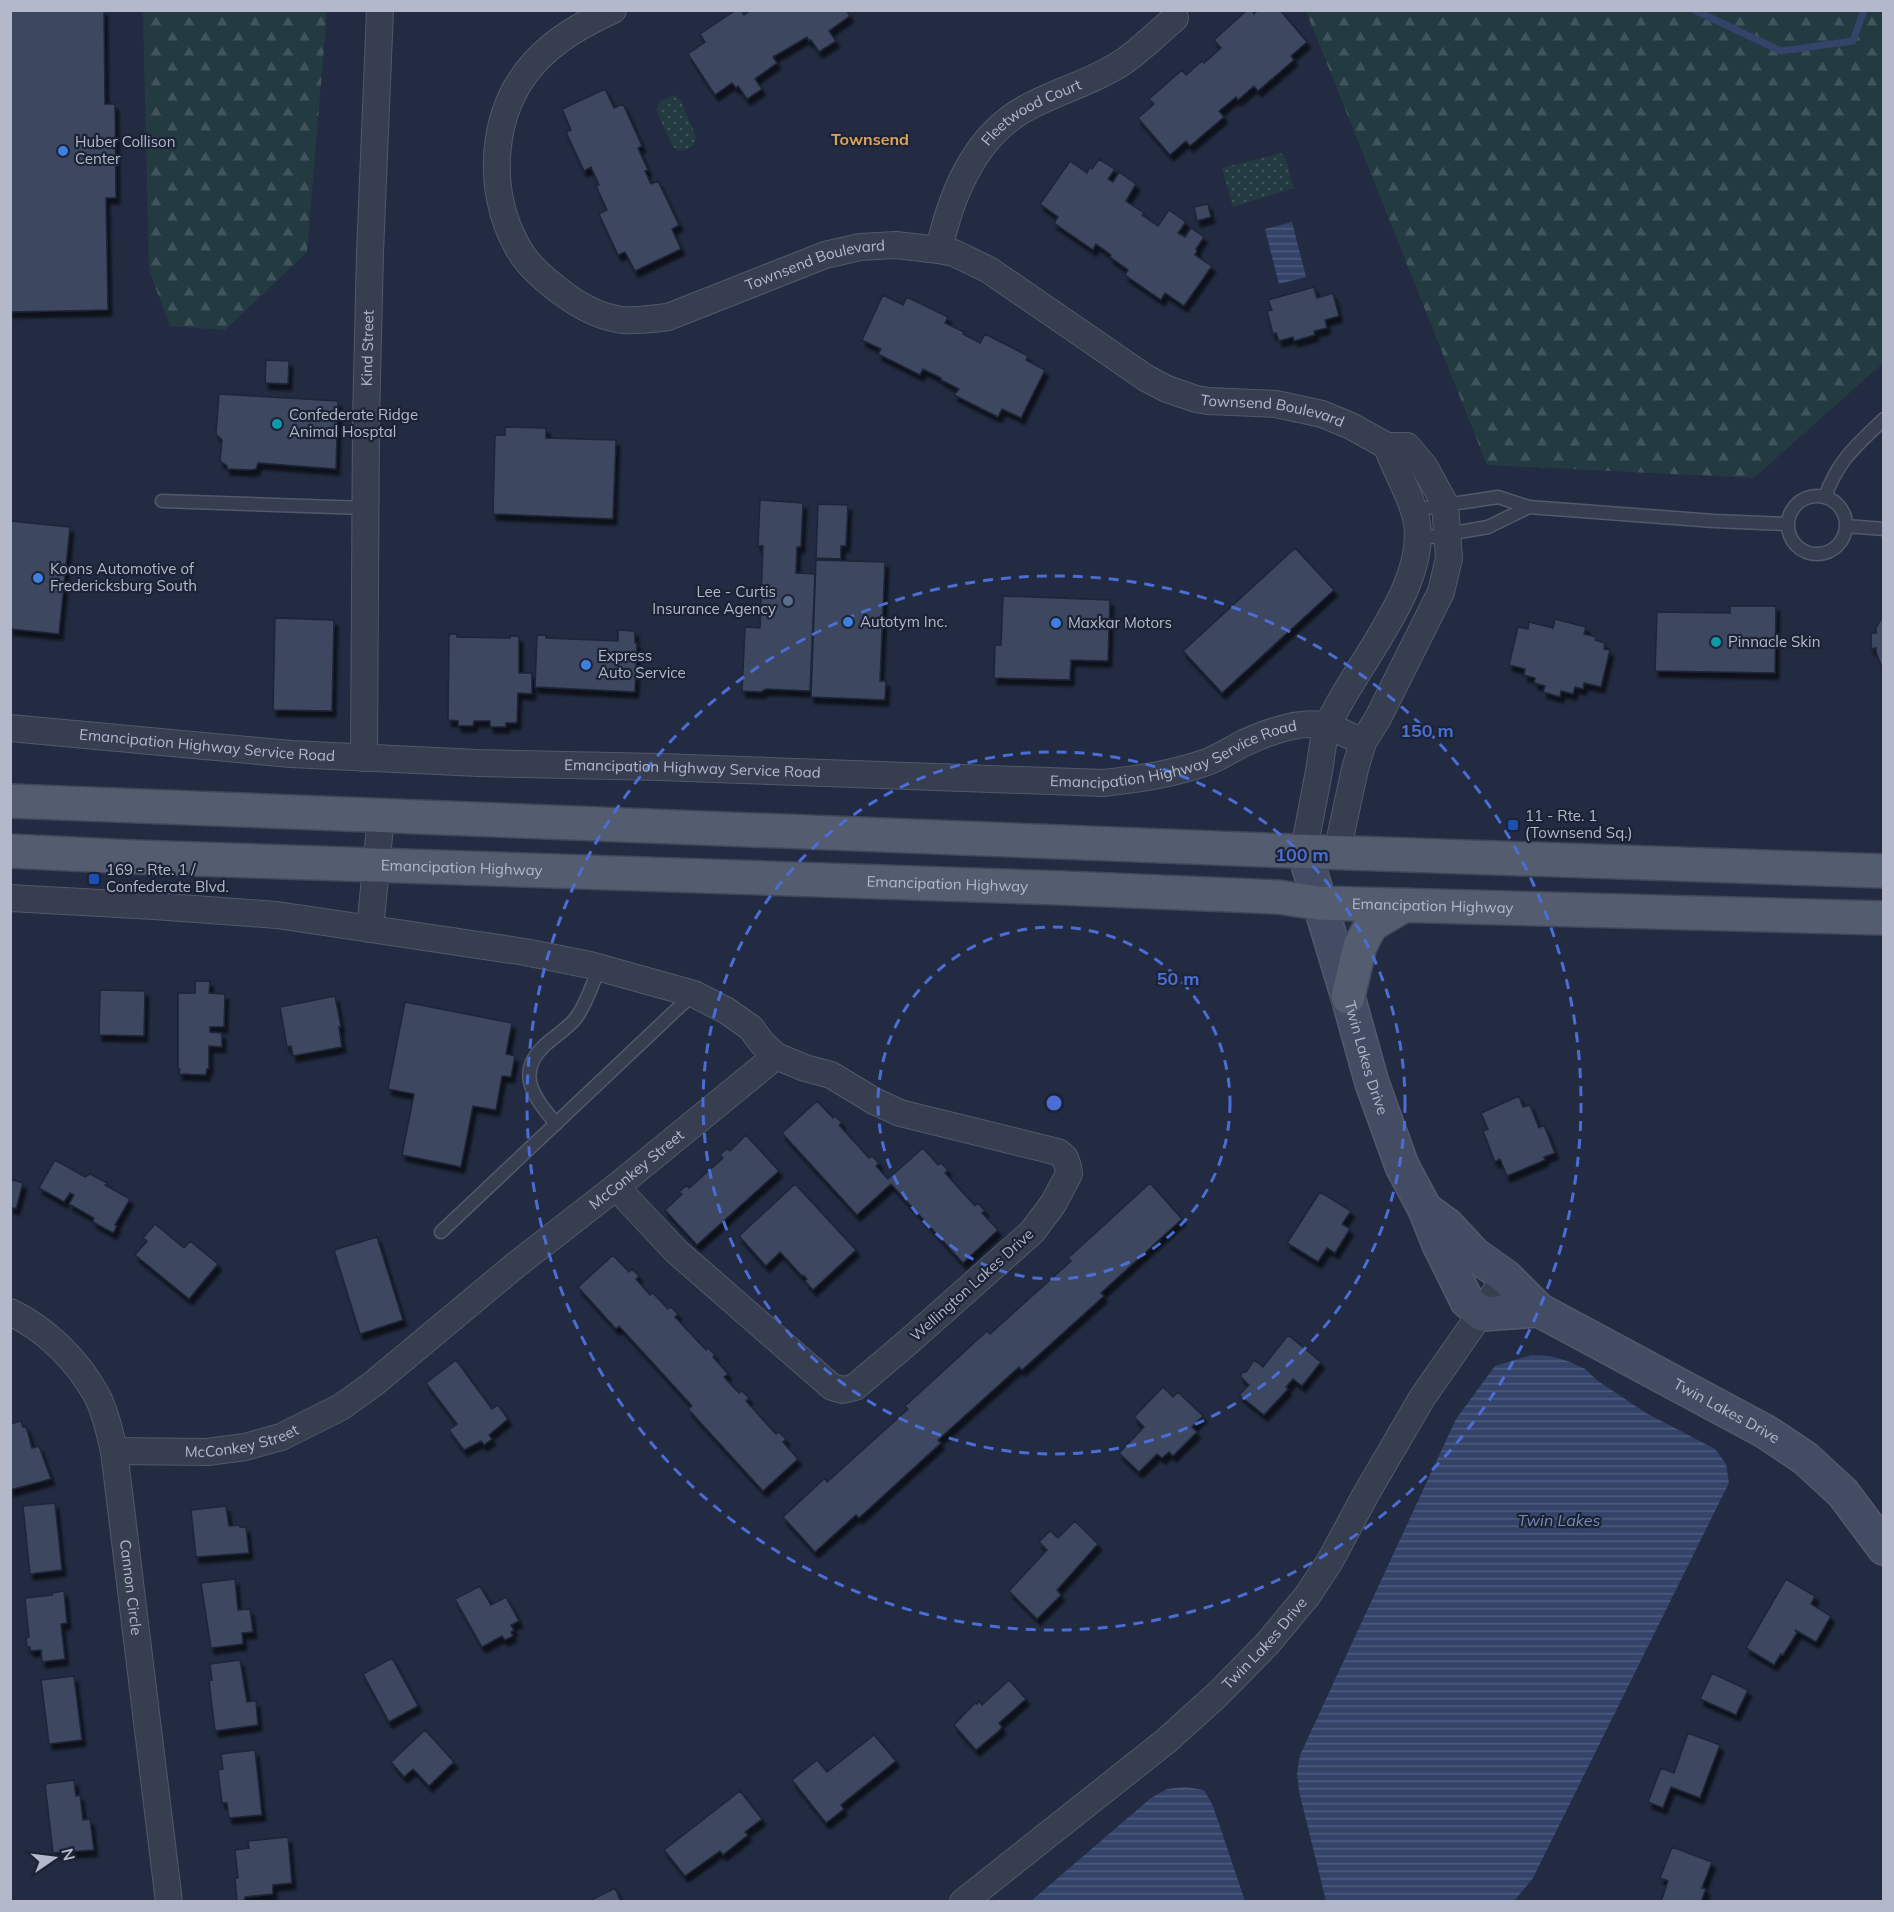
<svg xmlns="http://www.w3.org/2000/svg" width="1894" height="1912" font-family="Mulish,sans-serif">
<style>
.forest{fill:url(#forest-firs)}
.park{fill:url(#park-dots)}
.water{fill:url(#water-rules)}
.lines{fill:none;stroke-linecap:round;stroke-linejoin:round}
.stream{stroke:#344369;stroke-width:7}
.building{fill:#3e4761;stroke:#1d2537;stroke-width:1.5;filter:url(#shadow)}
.lane-casing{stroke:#51596b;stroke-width:15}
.street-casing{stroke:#51596b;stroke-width:28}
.secondary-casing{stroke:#51596b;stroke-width:36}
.primary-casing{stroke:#404759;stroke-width:36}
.lane{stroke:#363e50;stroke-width:12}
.street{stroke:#363e50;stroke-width:26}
.secondary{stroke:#444c64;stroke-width:33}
.primary{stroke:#545c70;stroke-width:33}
.ring{fill:none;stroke:#4a6ed4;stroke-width:3;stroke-dasharray:10 8}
.shop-dot{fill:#3f7fe0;stroke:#1b2335;stroke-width:2}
.culture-dot{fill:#0f9aa8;stroke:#1b2335;stroke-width:2}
.service-dot{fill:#5c6f8a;stroke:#1b2335;stroke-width:2}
.transit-dot{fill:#1a4fb4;stroke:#1b2335;stroke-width:2}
.labels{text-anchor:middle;stroke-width:4.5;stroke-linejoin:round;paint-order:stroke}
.street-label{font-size:15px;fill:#b3b9cb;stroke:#1b2335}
.poi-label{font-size:15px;fill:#b3b9cb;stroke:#1b2335;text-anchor:start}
.neighbourhood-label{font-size:16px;font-weight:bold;fill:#dea55a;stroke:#1b2335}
.water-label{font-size:16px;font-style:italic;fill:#788ab5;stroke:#1b2335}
.centre{fill:#4a6ed4;stroke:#1b2335;stroke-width:3}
.ring-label{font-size:18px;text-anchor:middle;font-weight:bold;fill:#4a6ed4;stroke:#1b2335;stroke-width:4.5;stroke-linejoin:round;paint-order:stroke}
</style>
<defs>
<pattern id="forest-firs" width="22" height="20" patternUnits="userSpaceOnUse" patternTransform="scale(1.5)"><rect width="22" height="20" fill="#243a41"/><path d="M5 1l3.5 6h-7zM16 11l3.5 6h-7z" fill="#41545b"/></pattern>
<pattern id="park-dots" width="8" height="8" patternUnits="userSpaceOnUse" patternTransform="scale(1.5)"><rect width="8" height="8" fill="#243a41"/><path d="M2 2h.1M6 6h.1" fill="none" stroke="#41545b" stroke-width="1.8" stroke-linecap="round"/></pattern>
<pattern id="water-rules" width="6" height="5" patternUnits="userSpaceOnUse" patternTransform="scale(1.5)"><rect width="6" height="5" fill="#344369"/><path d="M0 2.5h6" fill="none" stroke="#4f5c7d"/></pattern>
<filter id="shadow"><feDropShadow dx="3.5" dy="6" stdDeviation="1.5" flood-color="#0009"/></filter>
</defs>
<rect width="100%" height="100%" fill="#222b41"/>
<path class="forest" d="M143,11H327L307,252L225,330L170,326L149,270Z
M1306,11H1883V363L1754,478L1487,465Z"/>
<path class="park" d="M673,95L680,99L696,137L693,146L681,151L673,147L656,110L660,102Z
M1281,153L1285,157L1294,188L1233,207L1222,168Z"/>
<path class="water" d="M1292,222L1306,277L1279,284L1265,229Z
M1531,1355L1550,1356L1568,1361L1585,1369L1598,1381L1646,1413L1715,1449L1726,1464L1729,1483L1533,1878L1514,1901H1326L1299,1791L1297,1773L1300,1755L1456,1419L1495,1366Z
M1185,1787L1204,1790L1213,1806L1245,1901H1031L1151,1798L1167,1789Z"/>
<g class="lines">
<path class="stream" d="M1694,10L1781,51L1853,41L1864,10"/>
</g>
<path class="building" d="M10,10H104L105,104H115L116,198H106L108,310L10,312Z
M736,10H741L744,15L751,10H846L850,16L829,31L836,41L819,52L811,40L809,41L807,37L773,57L777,63L755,79L762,89L747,99L738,86L736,88L732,83L715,95L688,54L705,42L700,34Z
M1247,10H1252L1254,14L1258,10H1280L1307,42L1291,56L1294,60L1258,91L1254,86L1238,100L1236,97L1219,111L1224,117L1190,146L1186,141L1170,155L1138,118L1154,104L1149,99L1182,70L1186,75L1202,61L1204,63L1221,48L1214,40Z
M605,89L614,108L623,104L642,146L638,148L648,170L645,171L651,184L658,181L679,225L672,229L681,249L635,271L625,252L618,255L599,214L607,210L596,186L599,185L591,167L584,171L566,132L571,130L562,109Z
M1099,159L1115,169L1108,179L1113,182L1119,172L1136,184L1126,201L1144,213L1142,215L1158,226L1169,210L1186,222L1178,233L1185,237L1191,228L1204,237L1196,249L1197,251L1195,255L1212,266L1184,306L1165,293L1161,300L1125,275L1128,270L1110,257L1111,255L1096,244L1093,250L1054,223L1058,217L1040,204L1070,161L1087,173L1090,167L1092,169Z
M1208,204L1211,217L1197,221L1194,207Z
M1314,287L1317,298L1333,293L1339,316L1325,320L1327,328L1314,331L1315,335L1294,341L1293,337L1279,341L1276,333L1273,334L1267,311L1272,310L1268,300Z
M883,295L903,305L907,297L948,317L945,323L964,332L963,334L980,343L985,334L1028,356L1026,360L1045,370L1021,418L1002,409L998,417L954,395L959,389L941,380V378L923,369L920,375L878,354L881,349L862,340Z
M266,360L289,361L288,384L265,383Z
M219,394L338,401L336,469L258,463L256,469L251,470L227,469V466L220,461L222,440L216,434Z
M505,427L546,428V438L616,440L613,519L493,514L495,435H505Z
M760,500L803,503L801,547H797L796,573L815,574L810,691L766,689L761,692L742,691L745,627L760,628L763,546H758Z
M818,504L848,505L846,546H841V559L816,558Z
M10,521L70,527L59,634L10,629Z
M1295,548L1334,590L1222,693L1183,651Z
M816,560L885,562L880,681H886L885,700L811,697Z
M1003,596L1110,600L1108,661L1071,660L1070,680L994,678L995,645H1001Z
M1730,606H1776L1775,673L1655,671L1657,612L1730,613Z
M1884,614V673L1876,652V648L1871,649V633H1876V628Z
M275,618L334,620L332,711L273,710Z
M1555,619L1586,627L1584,634L1596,637L1595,640L1605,643L1604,649L1610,650L1601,687L1584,683L1583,689L1575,687L1573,694L1561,691L1560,697L1543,692L1545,686L1534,683L1535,678L1524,675L1525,669L1509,665L1518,627L1528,629L1529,622L1553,628Z
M618,630L635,631V643H637L635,692L535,687L537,635H546V638L618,641Z
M449,634H457V637L510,638V636H519V673H532V694L518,693L517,723H506V727H490V721H474L473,726H458V721L448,720Z
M195,981H210L209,993L225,994L224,1027H210V1032L222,1033V1047L209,1046V1069H207L206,1075L179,1074L180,1069H178V993H195Z
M100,990L145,991L144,1036L99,1035Z
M335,996L341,1027H339L342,1047L293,1056L291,1046L287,1047L280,1007Z
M405,1002L512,1023L506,1054L515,1056L511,1077L502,1076L496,1110L473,1106L461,1167L402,1155L414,1094L388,1089Z
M1519,1096L1523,1107L1530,1105L1539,1128L1544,1125L1555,1153L1544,1157L1545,1160L1507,1176L1500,1159L1495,1162L1483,1131L1488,1129L1481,1113Z
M817,1101L833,1118L835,1116L842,1123L839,1125L869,1158L872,1156L879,1163L876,1166L888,1179L923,1148L938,1165L941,1163L948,1170L945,1173L975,1206L978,1203L985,1211L982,1213L998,1230L963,1263L891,1184L857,1215L782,1133Z
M746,1135L779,1171L697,1245L665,1210L682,1194L679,1192L687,1185L689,1188L723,1158L720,1155L727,1148L730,1151Z
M55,1160L85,1177L90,1174L107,1183L105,1185L130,1199L115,1225L117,1226L113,1233L93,1222L94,1218L69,1204L74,1195L70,1193L64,1202L39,1188Z
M10,1179L23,1183L16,1209L10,1207Z
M1150,1183L1182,1219L1101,1293L1104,1296L1022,1370L1019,1367L938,1440L941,1443L859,1518L856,1515L815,1552L783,1517L825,1478L827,1482L908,1409L905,1406L987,1331L990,1334L1071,1261L1068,1258Z
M795,1184L856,1250L813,1290L805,1281L807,1279L803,1275L802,1276L780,1252L766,1266L739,1236Z
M1320,1192L1351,1211L1342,1224L1350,1229L1335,1253L1327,1248L1318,1262L1287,1243Z
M155,1224L184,1248L190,1241L218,1264L189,1299L135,1255L147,1241L143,1238Z
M377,1237L403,1320L360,1334L334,1250Z
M613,1255L629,1272L632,1269L639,1276L636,1279L650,1295L653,1293L668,1309L671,1307L678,1314L675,1317L706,1350L708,1348L715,1355L713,1357L728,1374L724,1377L739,1393L742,1391L749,1398L746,1401L776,1434L779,1432L786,1439L783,1442L798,1459L763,1491L688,1409L692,1406L619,1326L616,1329L578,1287Z
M1288,1335L1321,1362L1302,1386L1293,1379L1286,1387L1288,1389L1264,1415L1239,1395L1249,1385L1240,1376L1244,1371L1246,1372L1254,1360L1263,1367Z
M456,1360L492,1409L498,1405L508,1419L489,1435L492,1439L484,1445L481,1441L464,1450L449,1430L457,1424L426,1383Z
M1163,1387L1173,1397L1178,1392L1203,1416L1192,1427L1197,1432L1173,1456L1169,1452L1162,1458L1157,1454L1139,1472L1119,1453L1144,1427L1134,1417Z
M21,1421L23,1427L26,1426L32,1448L39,1446L51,1479L10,1490V1424Z
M55,1503L62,1570L30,1574L23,1506Z
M226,1506L229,1526L240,1525V1527H246L249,1553L196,1557L191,1510Z
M1075,1521L1098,1544L1057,1590L1061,1595L1037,1619L1009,1591L1047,1550L1039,1542L1050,1531L1058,1538Z
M235,1579L238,1610L250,1609L253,1632L242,1633L243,1644L211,1648L201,1583Z
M1786,1579L1815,1596L1811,1604L1831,1616L1816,1642L1795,1630L1797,1633L1783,1655L1781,1654L1774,1665L1746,1648Z
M480,1586L491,1605L506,1597L519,1621L511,1625L514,1630L511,1632L513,1636L505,1640L502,1636L482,1647L455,1599Z
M64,1591L67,1623L61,1624L65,1659L42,1662L41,1650L30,1651V1647H27L26,1638L29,1637L25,1598L52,1595V1593Z
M392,1658L418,1706L389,1722L363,1674Z
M240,1660L247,1702L256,1701L258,1725L215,1731L209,1680H212L210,1664Z
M1712,1673L1748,1690L1736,1715L1700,1699Z
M74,1676L82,1740L49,1744L41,1680Z
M1009,1680L1026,1699L999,1723L1002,1727L999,1731L976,1750L954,1725L975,1703L977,1704L979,1701L982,1705Z
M425,1730L454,1762L429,1786L413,1769L404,1777L391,1762Z
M1688,1733L1720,1745L1700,1798L1671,1787L1663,1808L1648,1802L1661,1768L1674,1773Z
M874,1735L896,1761L841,1805L844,1809L826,1823L792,1780L817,1760L827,1772Z
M255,1750L262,1815L229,1818L227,1803H222L218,1770L223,1769L221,1754Z
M74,1780L76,1796L80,1795L83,1820L90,1819L94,1850L53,1853L45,1784Z
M740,1791L762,1819L745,1832L748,1835L723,1855L720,1851L685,1876L664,1850Z
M288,1837L292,1883L273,1885V1894L245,1897V1900L237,1901L235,1878H238L235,1850L249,1848L248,1841Z
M1672,1847L1712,1862L1702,1888L1706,1889L1701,1902H1661L1668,1881L1660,1878Z
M615,1888L621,1902H587Z"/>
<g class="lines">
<g class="lane-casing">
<path id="lane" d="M1788 525a29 29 0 1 1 58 0a29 29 0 1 1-58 0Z
M1825,497C1838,460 1857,445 1884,419
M162,501L365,508
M1413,510L1498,497L1529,507L1714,521L1788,524
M1846,526L1884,529
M1419,539L1488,527L1529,507
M556,1124C535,1098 514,1074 545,1045C555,1036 568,1028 576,1018C587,1003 592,985 599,968
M441,1232L693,994"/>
</g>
<g class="street-casing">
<g id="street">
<path id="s1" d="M613,10C583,24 557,38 534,63C490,112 486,190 517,246C527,265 544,279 561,292C578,305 600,317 622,320C638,321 653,319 668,317L825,255L860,247L896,245L939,250L954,253L989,270L1146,378L1167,389L1196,399L1208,401L1276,404L1322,414L1351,426L1387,446H1407L1424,466L1445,504L1449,558L1441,592L1378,718L1363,742L1355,769L1337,852"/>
<path id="s2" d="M939,250C951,194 976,133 1030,106C1061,90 1097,80 1126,60C1143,47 1159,32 1175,18"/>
<path id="s3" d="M10,728L291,754L478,763L660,767L1103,783C1139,779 1173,774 1207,762C1220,757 1232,749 1244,743C1268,732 1304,718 1329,727C1341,731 1352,737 1363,742"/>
<path id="s4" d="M364,758L366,420L370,253L380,10"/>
<path d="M1304,851C1309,822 1315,794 1320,765C1322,752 1323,737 1328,725C1354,666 1431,584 1416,518C1410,493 1395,470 1387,446"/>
<path d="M10,898L154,906L277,915L525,952L590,965L694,994L727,1011L751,1028L762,1043L776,1056L805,1068L831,1075L874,1101L900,1113L1058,1152L1065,1158L1068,1167L1069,1174L1053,1204L1032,1232L907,1343L855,1387L843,1390L832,1387L676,1251L616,1187"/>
<path d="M370,929L381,816"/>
<path id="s5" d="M10,1312C46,1329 77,1360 96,1394C105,1410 110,1433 114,1451L169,1902"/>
<path id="s6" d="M114,1451L207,1452L245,1447L281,1437L341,1407L373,1384L517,1264L616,1187L776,1056"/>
<path id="s7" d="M963,1902L1166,1741L1218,1694L1267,1644L1307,1596L1330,1561L1366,1494L1422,1398L1506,1277"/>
</g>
</g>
<g class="secondary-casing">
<g id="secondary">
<path id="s8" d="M1304,851L1348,997L1372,1083L1402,1166L1425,1209L1439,1244L1467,1301L1482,1314L1539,1310"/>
<path id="s9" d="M1425,1209L1447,1225L1474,1254L1506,1277L1539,1310L1766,1432L1805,1458L1843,1493L1884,1548"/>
</g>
</g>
<g class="primary-casing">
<g id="primary">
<path d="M10,801L1292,851L1884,871"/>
<path id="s10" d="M10,851L133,857L1062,888L1278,897L1318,903L1884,918"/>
<path d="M1348,997L1360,946L1371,925L1405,905"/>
</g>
</g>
<use href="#lane" class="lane"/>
<use href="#street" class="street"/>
<use href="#secondary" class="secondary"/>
<use href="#primary" class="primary"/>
</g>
<g class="ring">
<circle cx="1054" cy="1103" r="176"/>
<circle cx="1054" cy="1103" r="351"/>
<circle cx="1054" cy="1103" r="527"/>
</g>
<g class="shop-dot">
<circle cx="63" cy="151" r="6"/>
<circle cx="38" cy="578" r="6"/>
<circle cx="848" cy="622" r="6"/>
<circle cx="1056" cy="623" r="6"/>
<circle cx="586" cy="665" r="6"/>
</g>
<g class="culture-dot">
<circle cx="277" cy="424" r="6"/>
<circle cx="1716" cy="642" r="6"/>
</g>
<circle class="service-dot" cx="788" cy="601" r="6"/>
<g class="transit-dot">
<rect x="1507" y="819" width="12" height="12" rx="3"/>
<rect x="88" y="873" width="12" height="12" rx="3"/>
</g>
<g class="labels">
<g class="street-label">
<text dy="5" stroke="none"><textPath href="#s2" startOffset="174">Fleetwood Court</textPath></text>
<text dy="5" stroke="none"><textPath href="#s1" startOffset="626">Townsend Boulevard</textPath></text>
<text dy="5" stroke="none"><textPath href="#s4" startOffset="410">Kind Street</textPath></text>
<text dy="5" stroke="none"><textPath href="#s1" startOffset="1130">Townsend Boulevard</textPath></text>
<text dy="5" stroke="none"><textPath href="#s3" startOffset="198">Emancipation Highway Service Road</textPath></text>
<text dy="5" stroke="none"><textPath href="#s3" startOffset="1170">Emancipation Highway Service Road</textPath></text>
<text dy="5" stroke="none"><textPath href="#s3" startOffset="684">Emancipation Highway Service Road</textPath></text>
<text dy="5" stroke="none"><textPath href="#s10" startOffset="452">Emancipation Highway</textPath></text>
<text dy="5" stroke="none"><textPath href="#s10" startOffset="938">Emancipation Highway</textPath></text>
<text dy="5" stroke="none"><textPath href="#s10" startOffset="1424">Emancipation Highway</textPath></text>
<text dy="5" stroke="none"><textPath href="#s8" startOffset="216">Twin Lakes Drive</textPath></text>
<text dy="5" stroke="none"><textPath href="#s6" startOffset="615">McConkey Street</textPath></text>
<text transform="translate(972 1285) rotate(-42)" y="5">Wellington Lakes Drive</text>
<text dy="5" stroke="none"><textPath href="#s9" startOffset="366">Twin Lakes Drive</textPath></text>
<text dy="5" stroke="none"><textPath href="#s6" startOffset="129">McConkey Street</textPath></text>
<text dy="5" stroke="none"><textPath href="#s5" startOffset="318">Cannon Circle</textPath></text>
<text dy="5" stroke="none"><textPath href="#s7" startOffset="398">Twin Lakes Drive</textPath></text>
</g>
<g class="poi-label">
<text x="75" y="147">Huber Collison<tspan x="75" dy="17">Center</tspan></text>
<text x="289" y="420">Confederate Ridge<tspan x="289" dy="17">Animal Hosptal</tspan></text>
<text x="50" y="574">Koons Automotive of<tspan x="50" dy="17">Fredericksburg South</tspan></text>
<text x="776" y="597" text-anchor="end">Lee - Curtis<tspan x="776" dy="17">Insurance Agency</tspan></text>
<text x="860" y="627">Autotym Inc.</text>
<text x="1068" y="628">Maxkar Motors</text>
<text x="1728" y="647">Pinnacle Skin</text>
<text x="598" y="661">Express<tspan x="598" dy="17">Auto Service</tspan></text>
<text x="1525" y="821">11 - Rte. 1<tspan x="1525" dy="17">(Townsend Sq.)</tspan></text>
<text x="106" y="875">169 - Rte. 1 /<tspan x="106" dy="17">Confederate Blvd.</tspan></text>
</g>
<g class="neighbourhood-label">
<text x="870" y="145">Townsend</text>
</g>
<g class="water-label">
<text x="1559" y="1526">Twin Lakes</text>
</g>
</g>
<circle cx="1054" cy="1103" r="9" class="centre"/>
<g class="ring-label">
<text x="1427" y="737">150 m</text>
<text x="1302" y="861">100 m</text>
<text x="1178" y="985">50 m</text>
</g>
<rect width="1894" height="1912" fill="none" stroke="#b3b9cb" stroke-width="24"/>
<g transform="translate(54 1858) rotate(76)" stroke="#1b2335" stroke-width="4.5" paint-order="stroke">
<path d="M0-4.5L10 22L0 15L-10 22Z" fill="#b3b9cb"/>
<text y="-9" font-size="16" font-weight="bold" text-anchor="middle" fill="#b3b9cb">N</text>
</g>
</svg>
